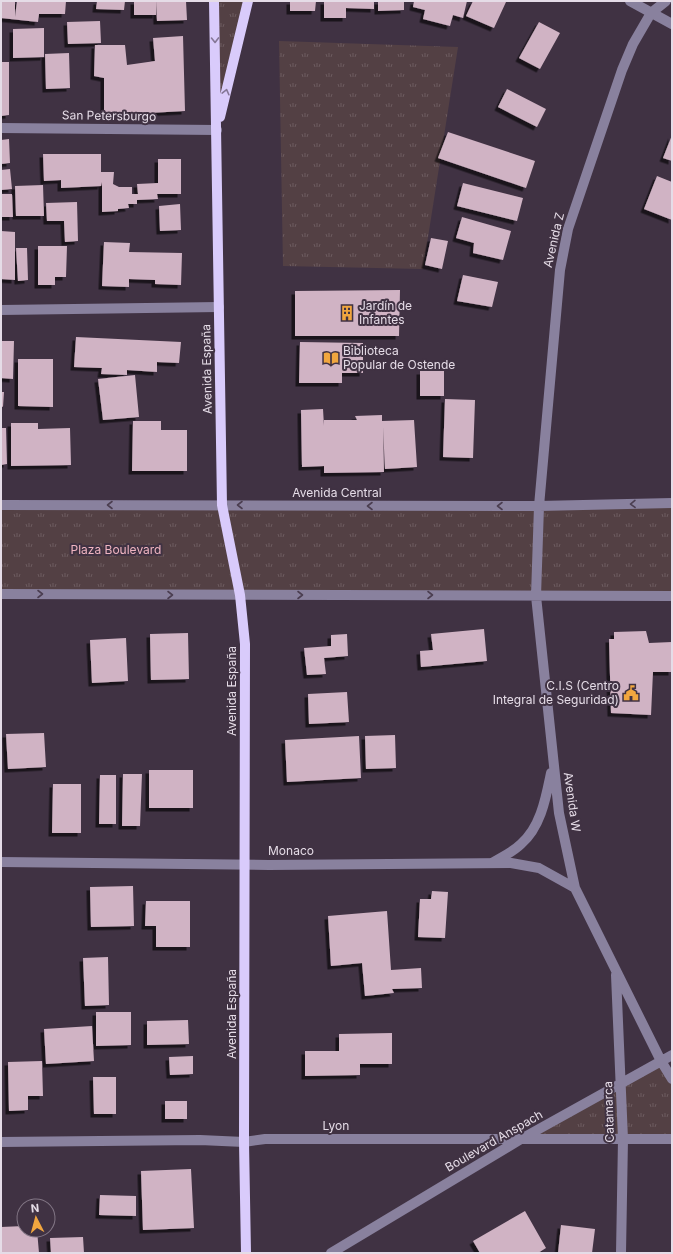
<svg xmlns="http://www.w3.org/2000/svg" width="673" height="1254" font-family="Inter,sans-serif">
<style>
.grass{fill:url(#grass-tufts)}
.building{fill:#d0b3c4;filter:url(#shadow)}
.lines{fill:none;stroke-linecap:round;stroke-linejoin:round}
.minor{stroke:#89819e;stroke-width:10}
.major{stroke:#d9cbfb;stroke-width:10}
.oneway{stroke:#857796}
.oneway2{stroke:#4b3e51}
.labels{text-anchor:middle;stroke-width:4;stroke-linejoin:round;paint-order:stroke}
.street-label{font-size:12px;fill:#e5dce7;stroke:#403243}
.poi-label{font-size:12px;fill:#e5dce7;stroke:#403243;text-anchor:start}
.park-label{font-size:12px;fill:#f0b5c1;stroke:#403243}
</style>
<defs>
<pattern id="grass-tufts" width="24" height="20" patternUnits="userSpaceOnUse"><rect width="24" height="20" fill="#534044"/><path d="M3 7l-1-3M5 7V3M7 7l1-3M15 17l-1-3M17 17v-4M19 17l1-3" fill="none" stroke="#6c5b5f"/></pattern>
<filter id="shadow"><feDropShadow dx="-3.5" dy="3.5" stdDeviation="0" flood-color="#0009"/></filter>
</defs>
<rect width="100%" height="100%" fill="#403243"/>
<path class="grass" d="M215,1H248L217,129Z
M279,41L458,47L423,269L283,266Z
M672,503V596L1,594V505Z
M661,1061L672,1079V1139H521Z"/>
<path class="building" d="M1,1H15V17L17,1H66L65,14H39L38,22L1,18Z
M97,1H125L124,10L96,9Z
M134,1H156V15H134Z
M156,1H186L187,20L157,21Z
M290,1H316L315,11H290Z
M324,1H374V9L346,8V18H324Z
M378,1H404V10L378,11Z
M414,1H467L463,18L453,15L450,26L423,19L425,10L413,7Z
M473,1L506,2L494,28L466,16Z
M100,21L101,43L68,44L67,22Z
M539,22L560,33L540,69L519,58Z
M44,28V57L13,58V29Z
M183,36L185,111L130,114V112H104V78L94,76L95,45H125L127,65L155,61L153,38Z
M69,53L70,88L46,89L45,54Z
M1,62H9V115L1,116Z
M507,89L546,109L537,127L498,107Z
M448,132L535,161L526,188L438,158Z
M672,135V161L663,158Z
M9,139L10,163L1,164V140Z
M43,154H101V172H114L113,184L119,187H132V194H138L137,184L158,183V159H181V194H157L158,199L137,200V204H128L129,208L118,209V211L102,212V182L101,186L61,188V180L44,181Z
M10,169L12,189L1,190V170Z
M657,176L672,182V220L644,209Z
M463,183L523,198L517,221L457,206Z
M43,185L44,216H16L15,186Z
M1,194H12L13,217H1Z
M77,202L78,241L65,242L64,221H47L46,203Z
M180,204L181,230L160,231L159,206Z
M462,217L511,231L503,260L473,253L474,243L456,238Z
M1,231L15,232V280L1,279Z
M431,238L448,241L442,269L425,265Z
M104,242L130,243L129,252L182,253L181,285L155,284V280L129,279V287L102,286Z
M38,246H67L66,277H55V285H38Z
M16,248H27L28,280L18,281Z
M463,275L498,282L492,307L457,301Z
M400,290L399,336H295V291Z
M76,337L181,342L179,363L157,362V372L127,370V375L101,374L102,368L74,367Z
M1,341H14L13,379L1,378Z
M300,342L363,343V373H342V383H299Z
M18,359H53V407L18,406Z
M420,371H444V396H420Z
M135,375L139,417L103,420L98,379Z
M1,392H4L3,407L1,406Z
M445,399L475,400L473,458L443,457Z
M323,409L324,426V420H357L355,416L382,415V421L414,420L417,467L385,469L383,427L384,472L324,473V466L302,467L301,410Z
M133,421H161V430H187V471H132Z
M11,423H38V429L70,428L71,465L11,466Z
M1,428H6L7,464L1,465Z
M484,629L487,661L421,667L420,651L433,650L431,634Z
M646,631L649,643L672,642V672H653L651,715L611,713L609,639H614V632Z
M188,633L189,679L151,680L150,634Z
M347,634L348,656L324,658L326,674L307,675L304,648L331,646V635Z
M126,638L128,681L92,683L90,640Z
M347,692L349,722L309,724L308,694Z
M44,733L46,767L8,769L6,734Z
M395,735L396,768L366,769L365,736Z
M359,736L361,778L287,782L285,740Z
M149,770H193V808H149Z
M123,774H142L140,826H122Z
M100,775H116V824H99Z
M53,784H81V833H52Z
M133,886L134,926L91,927L90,887Z
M432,891L448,892L445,938L418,937L420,899H431Z
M146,901H190V947H156V926H145Z
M387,911L391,970L421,968L422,988L392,989L394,993L365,996L362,963L331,966L328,916Z
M108,957L109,1005L85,1006L83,958Z
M96,1012H131V1045L96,1046Z
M188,1020L189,1044L147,1045V1021Z
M92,1026L94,1061L46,1064L44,1029Z
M392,1033V1064H360V1075L305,1076V1051H339V1034Z
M193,1056V1074L170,1075L169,1057Z
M42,1061L43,1096H28V1110L9,1111L8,1062Z
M93,1077H116V1114H94Z
M165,1101H187V1119H165Z
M191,1169L194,1228L143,1230L141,1171Z
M100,1195L136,1196V1216L99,1215Z
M525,1211L546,1248L538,1253H480L473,1241Z
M561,1225L595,1229L592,1253H558Z
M24,1226V1230H37L39,1253H2L1,1227Z
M83,1237L84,1253H51L50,1238Z"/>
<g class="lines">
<path class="minor" d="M630,1L672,24
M666,1L651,13L633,44L622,70L568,229L560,270L539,506L536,596L559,813L575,888L661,1061L672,1079
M1,128L217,130
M1,310L219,307
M1,505L539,506L672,503
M1,594L672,596
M1,862L269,865L511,863L539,868L575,888
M492,863C502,857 513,852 521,844C541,827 546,797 551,773
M616,975L623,1139L621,1253
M1,1142L200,1140L244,1142L265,1139H672
M331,1253L521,1139L672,1055"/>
<path class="major" d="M214,1L222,505L240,595L245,644L244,1142L246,1253
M220,117L248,1"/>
</g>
<defs><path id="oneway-chevron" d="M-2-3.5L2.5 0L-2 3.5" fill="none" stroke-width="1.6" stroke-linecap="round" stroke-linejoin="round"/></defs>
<g class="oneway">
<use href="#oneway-chevron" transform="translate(215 40) rotate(89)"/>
<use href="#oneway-chevron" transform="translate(226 92) rotate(-76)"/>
</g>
<g class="oneway2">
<use href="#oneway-chevron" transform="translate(633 504) rotate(179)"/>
<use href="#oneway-chevron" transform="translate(110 505) rotate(-180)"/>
<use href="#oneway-chevron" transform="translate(240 505) rotate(180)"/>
<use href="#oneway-chevron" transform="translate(370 506) rotate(-180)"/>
<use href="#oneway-chevron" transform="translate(500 506) rotate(-180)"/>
<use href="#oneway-chevron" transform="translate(40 594)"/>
<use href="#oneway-chevron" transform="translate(170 595)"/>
<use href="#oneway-chevron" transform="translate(300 595)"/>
<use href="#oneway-chevron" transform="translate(430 595)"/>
</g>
<defs>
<g id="building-bare" transform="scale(1.2)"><path d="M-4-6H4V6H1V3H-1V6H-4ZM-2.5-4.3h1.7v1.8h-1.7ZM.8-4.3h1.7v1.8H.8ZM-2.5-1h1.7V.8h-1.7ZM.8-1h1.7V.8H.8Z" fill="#f1a63f" stroke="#403243" stroke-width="2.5" paint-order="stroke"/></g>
<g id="library-bare" transform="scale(1.2)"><path d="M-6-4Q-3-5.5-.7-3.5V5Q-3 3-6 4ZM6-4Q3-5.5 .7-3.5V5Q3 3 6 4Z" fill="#f1a63f" stroke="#403243" stroke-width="2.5" paint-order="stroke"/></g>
<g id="civic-bare" transform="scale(1.2)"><path d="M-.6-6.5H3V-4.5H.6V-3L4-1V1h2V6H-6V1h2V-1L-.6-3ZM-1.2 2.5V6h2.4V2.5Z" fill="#f1a63f" stroke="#403243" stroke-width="2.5" paint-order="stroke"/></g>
</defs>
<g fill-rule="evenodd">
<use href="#building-bare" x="347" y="313"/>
<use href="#library-bare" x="331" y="358"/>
<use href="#civic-bare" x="631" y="693"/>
</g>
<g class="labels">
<g class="street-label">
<text transform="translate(109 116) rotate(1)" y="4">San Petersburgo</text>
<text transform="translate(554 240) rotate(-77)" y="4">Avenida Z</text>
<text transform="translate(207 369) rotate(-91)" y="4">Avenida España</text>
<text x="337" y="497">Avenida Central</text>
<text transform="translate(232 691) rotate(-90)" y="4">Avenida España</text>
<text transform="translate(572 802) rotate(82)" y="4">Avenida W</text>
<text x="291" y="855">Monaco</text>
<text transform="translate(232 1014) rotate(-90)" y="4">Avenida España</text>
<text transform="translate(609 1112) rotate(-92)" y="4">Catamarca</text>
<text x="336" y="1130">Lyon</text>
<text transform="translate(494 1141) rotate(-30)" y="4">Boulevard Anspach</text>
</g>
<g class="poi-label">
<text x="359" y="310">Jardín de<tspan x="359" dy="14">Infantes</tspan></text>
<text x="343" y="355">Biblioteca<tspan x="343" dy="14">Popular de Ostende</tspan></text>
<text x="619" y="690" text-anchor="end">C.I.S (Centro<tspan x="619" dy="14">Integral de Seguridad)</tspan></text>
</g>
<g class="park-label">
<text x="116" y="554">Plaza Boulevard</text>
</g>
</g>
<rect width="673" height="1254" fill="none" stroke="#e5dce7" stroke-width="4"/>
<g transform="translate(36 1218) rotate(354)"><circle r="19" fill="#403243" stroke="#827685"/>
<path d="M0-3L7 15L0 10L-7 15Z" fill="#f1a63f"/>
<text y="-6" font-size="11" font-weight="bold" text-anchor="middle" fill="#e5dce7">N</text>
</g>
</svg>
